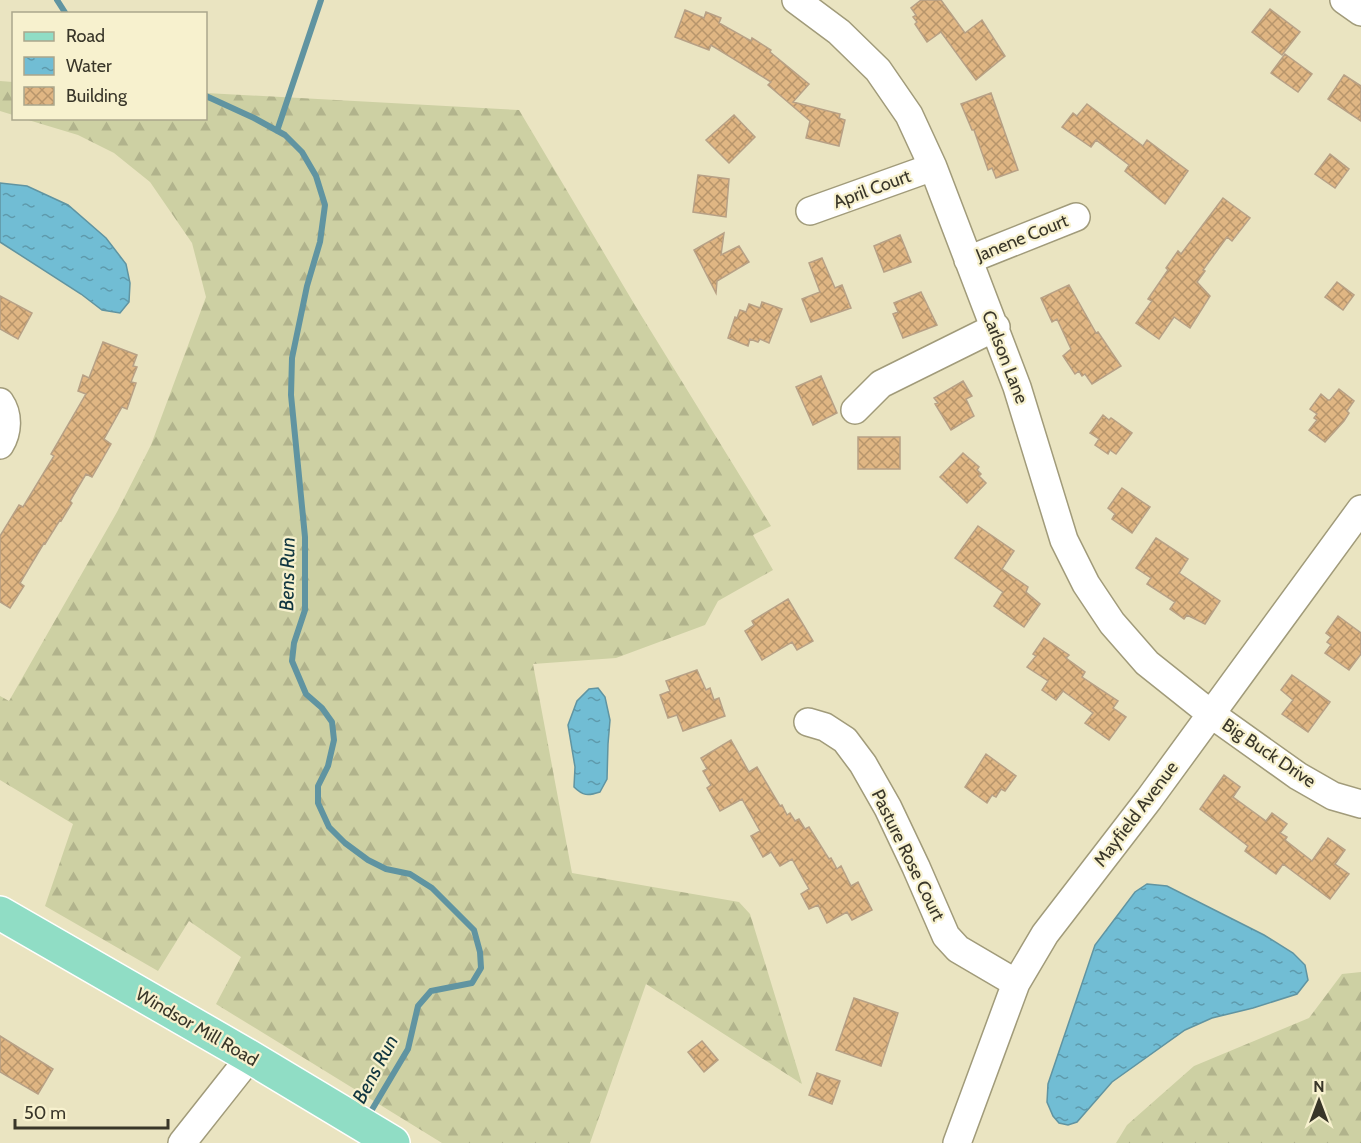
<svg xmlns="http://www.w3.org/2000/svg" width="1361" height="1143" font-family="Cabin,sans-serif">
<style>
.forest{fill:url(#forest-firs)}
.water{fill:url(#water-ripples);stroke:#6094a1;stroke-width:1.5}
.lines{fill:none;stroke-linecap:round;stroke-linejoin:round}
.stream{stroke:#6094a1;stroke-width:6}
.building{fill:url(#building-cross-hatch);stroke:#b7a085;stroke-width:1.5}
.minor-casing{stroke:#a19b7a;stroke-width:30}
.major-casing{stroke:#fff;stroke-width:36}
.minor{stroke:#fff;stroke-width:27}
.major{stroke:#90ddc5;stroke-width:33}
.labels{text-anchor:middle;stroke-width:4.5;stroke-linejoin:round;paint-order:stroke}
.street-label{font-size:18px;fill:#393629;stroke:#f7f1ce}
.water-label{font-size:20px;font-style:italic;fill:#10353f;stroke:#f7f1ce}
</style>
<defs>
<pattern id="forest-firs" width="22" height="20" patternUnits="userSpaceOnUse" patternTransform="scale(1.5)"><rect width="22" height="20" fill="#cdd0a3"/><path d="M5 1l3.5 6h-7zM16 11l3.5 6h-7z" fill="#b1b38c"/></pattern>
<pattern id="water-ripples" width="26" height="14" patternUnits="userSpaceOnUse" patternTransform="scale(1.5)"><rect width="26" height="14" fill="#71bdd4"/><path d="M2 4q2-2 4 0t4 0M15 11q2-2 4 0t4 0" fill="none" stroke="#5e9aac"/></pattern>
<pattern id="building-cross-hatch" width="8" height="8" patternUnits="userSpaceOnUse" patternTransform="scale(1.5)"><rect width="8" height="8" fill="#e0b683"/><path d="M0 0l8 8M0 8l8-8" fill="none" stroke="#b7956b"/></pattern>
</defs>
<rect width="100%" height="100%" fill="#eae4c1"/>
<path class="forest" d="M0,81L13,82V115L0,111Z
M206,93L519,110L636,307L771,526L753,535L773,570L718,601L705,625L616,658L533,664L572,873L739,902L750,914L802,1084L646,984L590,1143H442L216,1004L241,957L189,921L158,971L45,906L73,824L0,780V696L9,701L117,512L151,445L206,297L192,243L150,182L114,153L78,135L25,119L206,118Z
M1361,972V1143H1116L1127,1125L1194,1066L1309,1018L1342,974Z"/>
<path class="water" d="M0,183L27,186L68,205L106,238L126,264L130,283L129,302L120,313L102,310L81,294L0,242Z
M598,688L605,697L610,720L608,744L607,779L600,792C588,796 583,796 574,787L575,767L568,725L577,701L589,689Z
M1147,884L1167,886L1264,935L1293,953L1305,965L1308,980L1297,994L1253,1008L1212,1018L1185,1030L1112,1082L1077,1122L1068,1125L1059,1123L1053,1116L1047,1102L1048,1084L1095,945L1135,892Z"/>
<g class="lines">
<path class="stream" d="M57,0L66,14
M206,96L254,118L285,135L302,152L316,176L325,205L320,242L307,286L292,358L291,395L305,537V610L294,643L292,661L306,694L322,708L332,722L334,740L328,766L318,786V803L329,827L345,843L368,860L386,869L410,874L432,888L474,930L480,952L481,968L472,983L431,991L418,1006L408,1049L367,1118
M277,131L321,0"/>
</g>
<path class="building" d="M921,0H941L965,33L982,20L1005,56L976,80L941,32L927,42L915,24L917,22L913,17L916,15L911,8Z
M1270,9L1300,32L1282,55L1252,32Z
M685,10L704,18L706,12L721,18L719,23L751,41L752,38L771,50L770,52L809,84L793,102L840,114L839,118L845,120L839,146L806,138L810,121L768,85L771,82L711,45L709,50L675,37Z
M1285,54L1312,74L1298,92L1271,73Z
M1344,75L1361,86V121L1328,99Z
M991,93L1018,170L996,178L992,168L988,170L974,130H972L961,104Z
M1087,104L1143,146L1147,140L1188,171L1165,204L1125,171L1129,165L1096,140L1091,147L1062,127L1073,113L1077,116Z
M734,115L755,137L729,163L706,140Z
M1330,154L1349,169L1335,188L1315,174Z
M698,175L729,179L726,217L693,212Z
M1223,198L1250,218L1232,241L1227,237L1203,270L1205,271L1197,282L1210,296L1190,328L1174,317L1159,339L1136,323L1152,301L1148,299L1168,270L1166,268L1178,251L1181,254Z
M724,233L721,255L739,246L749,262L717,281L716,293L694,250Z
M900,235L911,262L884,272L874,246Z
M822,258L835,288L842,285L851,308L811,322L802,299L820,292L809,263Z
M1337,282L1354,295L1343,310L1325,297Z
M1069,285L1096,333L1098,332L1121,366L1092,384L1085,374L1082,376L1079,371L1075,374L1063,356L1071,349L1057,319L1052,322L1041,298Z
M921,292L937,325L903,338L893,314L898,312L894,303Z
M0,296L32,313L18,339L0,329Z
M762,302L782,309L769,343L760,339L758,342L750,339L748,346L728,338L735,317L737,318L740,310L746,312L749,304L760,308Z
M103,342L137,355L133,366L137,367L131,382L136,383L127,409L122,407L104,439L111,444L92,477L86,474L70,501L72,503L61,521L60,520L45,544L44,543L20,583L24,586L10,608L0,602V536L19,505L23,507L54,456L51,454L86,394L78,391L83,375L89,378Z
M821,376L837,413L813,425L796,387Z
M963,381L972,396L966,399L974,416L951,430L935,404L938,403L934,398Z
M1339,389L1354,401L1347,411L1349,413L1344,421L1325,442L1309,430L1317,420L1314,418L1317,414L1310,409L1321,394L1328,400H1330Z
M1103,415L1109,420L1111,418L1132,433L1116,454L1110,450L1108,454L1095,445L1099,439L1090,433Z
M858,437H900V469H858Z
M963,453L979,467L977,470L981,474L979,476L986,483L967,503L940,477Z
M1122,488L1150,507L1132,533L1112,519L1115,514L1108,508Z
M978,526L1014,551L1002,569L1028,587L1026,592L1040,604L1024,627L994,606L1003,592L955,558Z
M1156,538L1188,559L1179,573L1220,601L1205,624L1187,615L1184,619L1170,609L1175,602L1147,584L1151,578L1136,568Z
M788,599L813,641L797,650L792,642L762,660L745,631L754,625L752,621Z
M1338,616L1361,633V654L1349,670L1325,653L1331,645L1327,642L1331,637L1326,633Z
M1044,638L1069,655L1066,658L1085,672L1082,677L1118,701L1113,708L1126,717L1109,740L1085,723L1093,713L1063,691L1056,700L1042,690L1048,681L1027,667L1036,656L1033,654Z
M697,670L706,690L710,688L714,700L719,698L725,716L683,731L677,715L668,718L660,695L670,691L666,681Z
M1292,675L1330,702L1308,732L1282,714L1293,700L1281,690Z
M731,740L749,772L757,767L780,806L782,805L787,815L790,813L795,821L799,819L805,829L809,827L829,859L831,858L837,869L841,866L851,886L858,882L872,910L852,920L847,912L827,923L818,905L809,909L801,894L809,889L792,859L780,866L771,852L763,857L751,836L760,831L742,799L720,811L707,788L711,785L703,771L707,769L701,758Z
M986,754L1016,776L1005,791L1001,789L996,797L992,795L987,803L965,787Z
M1224,775L1240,787L1233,797L1266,821L1272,813L1287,824L1280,833L1287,837L1285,840L1312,861L1328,838L1345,850L1335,864L1349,874L1330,899L1283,864L1276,874L1245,851L1248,846L1200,809Z
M854,998L898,1013L881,1066L836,1050Z
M0,1036L53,1069L38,1094L0,1072Z
M702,1041L718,1060L704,1072L688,1052Z
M817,1073L840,1081L832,1104L809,1095Z"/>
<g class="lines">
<g class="minor-casing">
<path id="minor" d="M796,0L839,32L878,70L909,115L933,167L1017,387L1064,540L1086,584L1112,623L1147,663L1211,714L1298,776L1333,796L1361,804
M1344,0L1361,12
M810,211L933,167
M968,260L1076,217
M0,402C9,415 8,432 0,445
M855,410L881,384L996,327
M808,722L825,727L845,740L863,764L888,808L916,867L946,936L958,949L1016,983
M182,1143L250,1057
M957,1143L1016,983L1045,934L1149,799L1361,509"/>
</g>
<g class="major-casing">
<path id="major" d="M0,913L250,1057L393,1143"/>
</g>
<use href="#minor" class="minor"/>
<use href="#major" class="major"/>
</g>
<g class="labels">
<g class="street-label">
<text transform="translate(872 189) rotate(-20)" y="6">April Court</text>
<text transform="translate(1022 238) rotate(-22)" y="6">Janene Court</text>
<text transform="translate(1005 357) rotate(69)" y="6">Carlson Lane</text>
<text transform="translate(1269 753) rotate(34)" y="6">Big Buck Drive</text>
<text transform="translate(1136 814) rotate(-53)" y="6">Mayfield Avenue</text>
<text transform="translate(908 855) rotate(64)" y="6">Pasture Rose Court</text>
<text transform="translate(197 1027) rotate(30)" y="6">Windsor Mill Road</text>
</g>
<g class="water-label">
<text transform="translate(287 574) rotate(-89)" y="7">Bens Run</text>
<text transform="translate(375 1069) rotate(-62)" y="7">Bens Run</text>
</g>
</g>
<rect x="12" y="12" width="195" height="108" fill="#f7f1ce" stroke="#aba68c" stroke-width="1.5"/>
<rect x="24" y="32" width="30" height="9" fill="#90ddc5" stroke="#aba68c" stroke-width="1.5"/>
<text x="66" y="42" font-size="18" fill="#393629">Road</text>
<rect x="24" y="57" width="30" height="18" fill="url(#water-ripples)" stroke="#aba68c" stroke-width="1.5"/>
<text x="66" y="72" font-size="18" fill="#393629">Water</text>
<rect x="24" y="87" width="30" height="18" fill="url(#building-cross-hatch)" stroke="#aba68c" stroke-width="1.5"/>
<text x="66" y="102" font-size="18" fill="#393629">Building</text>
<g transform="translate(1319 1101)" stroke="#f7f1ce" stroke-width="4.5" paint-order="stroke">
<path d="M0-4.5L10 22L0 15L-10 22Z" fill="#393629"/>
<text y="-9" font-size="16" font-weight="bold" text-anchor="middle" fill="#393629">N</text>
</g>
<path d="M15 1119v9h153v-9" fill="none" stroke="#393629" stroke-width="3"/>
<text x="24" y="1119" font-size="18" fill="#393629" stroke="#f7f1ce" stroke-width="4.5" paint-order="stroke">50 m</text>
</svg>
